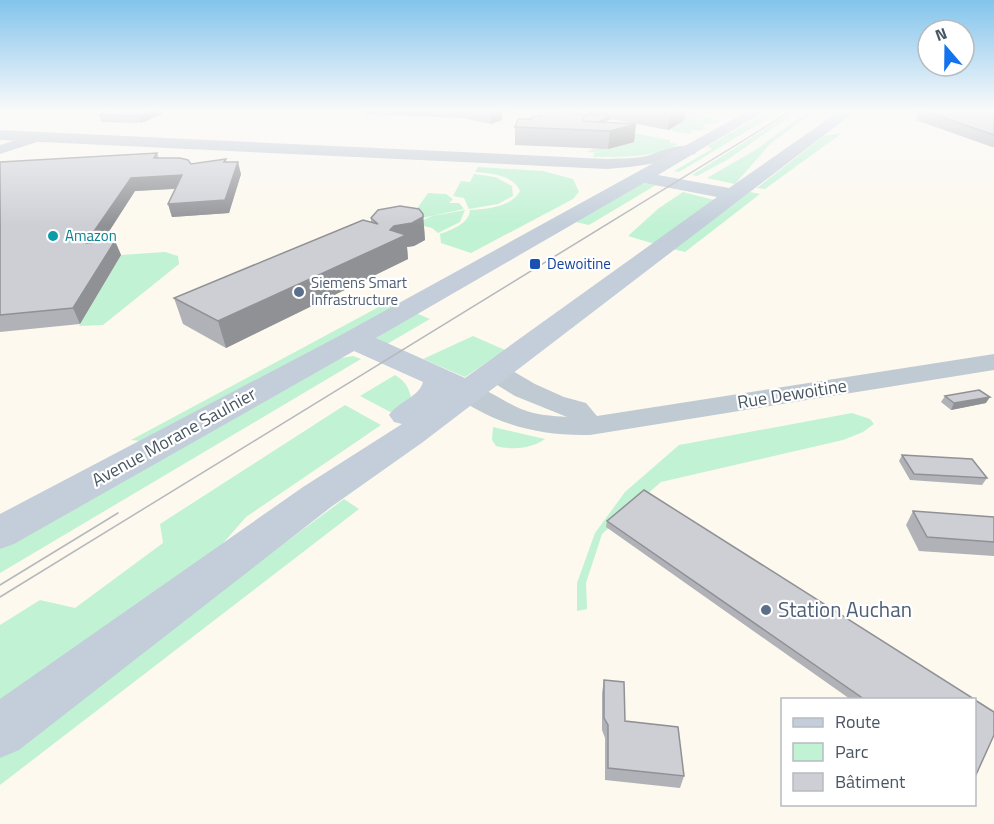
<svg xmlns="http://www.w3.org/2000/svg" width="994" height="824" font-family="'Titillium Web',sans-serif">
<style>
.commercial{fill:#fdf9ee;fill-rule:evenodd}
.green{fill:#c1f2d4}
.lines{fill:none;stroke-linecap:round;stroke-linejoin:round}
.minor{fill:#c0cad2;fill-rule:evenodd}
.tertiary{fill:#c0cad2;fill-rule:evenodd}
.secondary{fill:#c3ceda;fill-rule:evenodd}
.tram{stroke:#b5b8bd;stroke-width:1.5}
.wall{fill:#b0b2b7}
.shaded-wall{fill:#909195}
.building{fill:#cdcfd5;stroke:#909195;stroke-width:1.5}
.culture-dot{fill:#0f9aa8;stroke:#fff;stroke-width:2}
.transit-dot{fill:#1a4fb4;stroke:#fff;stroke-width:2}
.service-dot{fill:#5c6f8a;stroke:#fff;stroke-width:2}
.labels{text-anchor:middle;stroke-width:4.5;stroke-linejoin:round;paint-order:stroke}
.far-culture-label{font-size:15px;fill:#0d838f;stroke:#fff;text-anchor:start}
.far-transit-label{font-size:15px;fill:#164399;stroke:#fff;text-anchor:start}
.far-service-label{font-size:15px;fill:#4e5e75;stroke:#fff;text-anchor:start}
.street-label{font-size:18px;fill:#495662;stroke:#fff}
.near-service-label{font-size:21px;fill:#4e5e75;stroke:#fff;text-anchor:start}
</style>
<rect width="100%" height="100%" fill="#f5f3f3"/>
<path class="commercial" d="M0,110H994V824H0ZM782,700H974V804H782Z"/>
<path class="green" d="M676,110H708L700,115L720,121C714,124 707,123 702,127L707,128L700,131L692,130L690,132L693,133L690,134L667,130L687,120L666,117Z
M771,110H782L679,172L674,171L712,149L708,146Z
M796,110H799L727,160L697,176L692,175Z
M809,110H817L771,143L735,184L707,178L757,149Z
M627,132L670,140V143L678,144C653,158 620,157 593,157L594,153H602L587,152Z
M842,133L765,189L757,188L824,136Z
M478,167L543,171L573,179L579,192L573,199L471,253L441,243L440,234C451,230 469,224 470,210C486,209 512,207 520,191C513,175 491,173 475,172Z
M474,174L495,177L512,186L513,196L498,204L469,209L464,198L453,196L461,181L470,182Z
M643,183L656,185L589,225L576,222Z
M683,192L714,200L655,244L628,236L659,208Z
M750,192L760,194L685,252L673,249Z
M428,193L446,194L453,199L449,203H459L464,209L422,218L414,213Z
M465,210L460,222L438,233L432,228L415,224L432,216Z
M165,252L178,256L179,264L103,325L79,326L121,255Z
M388,302L398,306L140,441L131,440Z
M416,313L430,319L387,344L376,338Z
M473,336L505,350L465,377L423,359Z
M353,356L361,359L0,573V548L336,359Z
M395,375C405,381 408,386 411,397L396,415L360,396Z
M345,405L381,425L246,517L210,558L0,709V625L40,600L75,608L163,543L160,524Z
M852,413L870,419L874,424L863,432L843,440L661,482L602,534L586,583L587,609L577,611V583L595,533L625,492L679,445Z
M493,427L545,439C531,449 512,450 496,446L492,440Z
M344,499L359,509L0,785V754Z"/>
<g class="lines">
<path class="minor" d="M38,133L43,134L45,137L43,140L0,154V145Z
M994,354V370L590,435C549,436 512,429 476,409C467,404 459,400 453,392L457,386C480,381 501,401 521,409C536,415 552,416 567,417L515,396L486,378L482,372L486,366L495,364L504,366L535,384L564,397L586,403L597,416Z"/>
<path class="tertiary" d="M0,130L607,159C618,158 630,159 641,157C656,155 685,137 697,151L695,154C665,162 637,167 607,169L0,140Z"/>
<path class="secondary" d="M750,110H767L658,175L729,188L841,110H857L423,442L331,507L19,750L0,758V699L303,487L402,424L394,422L389,415C398,402 419,397 423,382L354,351L14,544L0,549V514L339,336ZM644,183L717,197L465,378L376,338Z"/>
<path class="tram" d="M0,585L118,513
M0,597L793,110"/>
</g>
<path class="wall" d="M192,110H212L210,112Z
M365,110H519L502,113V120L491,124L462,118L365,114Z
M589,110H686L684,121L668,130L611,119L604,122L636,124L634,142L608,149L515,145V127L531,119L541,116H584L588,115Z
M994,110V147H992L916,120L919,112L909,111Z
M162,114L141,123L101,122L99,115Z
M157,153L159,158L191,164L226,159V162L241,174L229,213L172,217L168,204L175,189L135,191L102,242L115,241L121,255L80,324L0,332V162Z
M423,214L425,240L414,246L407,247L408,259L226,348L183,324L174,298L371,222V218Z
M945,396L986,403L951,410L941,402Z
M902,455L987,478L982,485L910,480L899,461Z
M913,511L994,517V556L919,551L906,525Z
M607,521L974,699H850L606,527Z
M604,680L625,721L684,776L680,788L605,780V738L602,730V693Z"/>
<path class="shaded-wall" d="M152,110H161L162,114L141,123L139,116Z
M488,110H519L502,113V120L491,124V111Z
M675,110H686L684,121L668,130L670,113Z
M611,116V119L587,130L583,128Z
M636,124L634,142L608,149L610,131Z
M238,162L241,174L229,213L172,217L168,204Z
M182,175L186,188L135,191L92,258L86,243L131,178Z
M423,214L425,240L414,246L407,247L408,259L226,348L218,321L390,230L394,226Z
M115,241L121,255L80,324L73,308Z
M990,397L986,403L951,410L954,403Z"/>
<path class="building" d="M109,110H152L139,116L99,115Z
M542,110H563L584,115L583,121L636,124L610,131L515,127L518,119H531L533,116H541Z
M657,110H675L670,113Z
M922,110H994V135Z
M587,114L611,116L597,122L583,121L584,116Z
M157,153L154,158H180L188,160L191,164L226,159L224,162H238L225,200L168,204L182,175L131,178L86,243L115,241L73,308L0,315V162Z
M400,206L419,209L423,214V217L412,223L394,226L390,230L406,235L218,321L174,298L363,220L378,224L371,218L378,210Z
M979,390L990,397L954,403L945,396Z
M902,455L972,459L987,478L914,474Z
M644,490L974,699H864L607,521Z
M913,511L994,517V542L927,537Z
M604,680L624,682L625,721L678,727L684,776L608,768V725L604,718Z
M975,700L994,712V735L975,777Z"/>
<linearGradient id="sky" x2="0" y2="1"><stop stop-color="#83c4ec"/><stop offset="0.49" stop-color="#fafafa"/><stop offset="1" stop-color="#fafafa" stop-opacity="0"/></linearGradient>
<rect width="994" height="226" fill="url(#sky)"/>
<circle class="culture-dot" cx="53" cy="236" r="6"/>
<rect class="transit-dot" x="529" y="258" width="12" height="12" rx="3"/>
<g class="service-dot">
<circle cx="299" cy="292" r="6"/>
<circle cx="766" cy="610" r="6"/>
</g>
<g class="labels">
<g class="far-culture-label">
<text x="65" y="241">Amazon</text>
</g>
<g class="far-transit-label">
<text x="547" y="269">Dewoitine</text>
</g>
<g class="far-service-label">
<text x="311" y="288">Siemens Smart<tspan x="311" dy="17">Infrastructure</tspan></text>
</g>
<g class="street-label">
<text transform="translate(792 394) rotate(-9)" y="6">Rue Dewoitine</text>
<text transform="translate(174 437) rotate(-29)" y="6">Avenue Morane Saulnier</text>
</g>
<g class="near-service-label">
<text x="778" y="617">Station Auchan</text>
</g>
</g>
<rect x="781" y="698" width="195" height="108" fill="#ffffff" stroke="#b6bbc0" stroke-width="1.5"/>
<rect x="793" y="718" width="30" height="9" fill="#c3ceda" stroke="#b6bbc0" stroke-width="1.5"/>
<text x="835" y="728" font-size="18" fill="#495662">Route</text>
<rect x="793" y="743" width="30" height="18" fill="#c1f2d4" stroke="#b6bbc0" stroke-width="1.5"/>
<text x="835" y="758" font-size="18" fill="#495662">Parc</text>
<rect x="793" y="773" width="30" height="18" fill="#cdcfd5" stroke="#b6bbc0" stroke-width="1.5"/>
<text x="835" y="788" font-size="18" fill="#495662">Bâtiment</text>
<g transform="translate(946 48) rotate(340)"><circle r="28" fill="#ffffff" stroke="#b6bbc0" stroke-width="1.5"/>
<path d="M0-4.5L10 22L0 15L-10 22Z" fill="#1373ef"/>
<text y="-9" font-size="16" font-weight="bold" text-anchor="middle" fill="#495662">N</text>
</g>
</svg>
